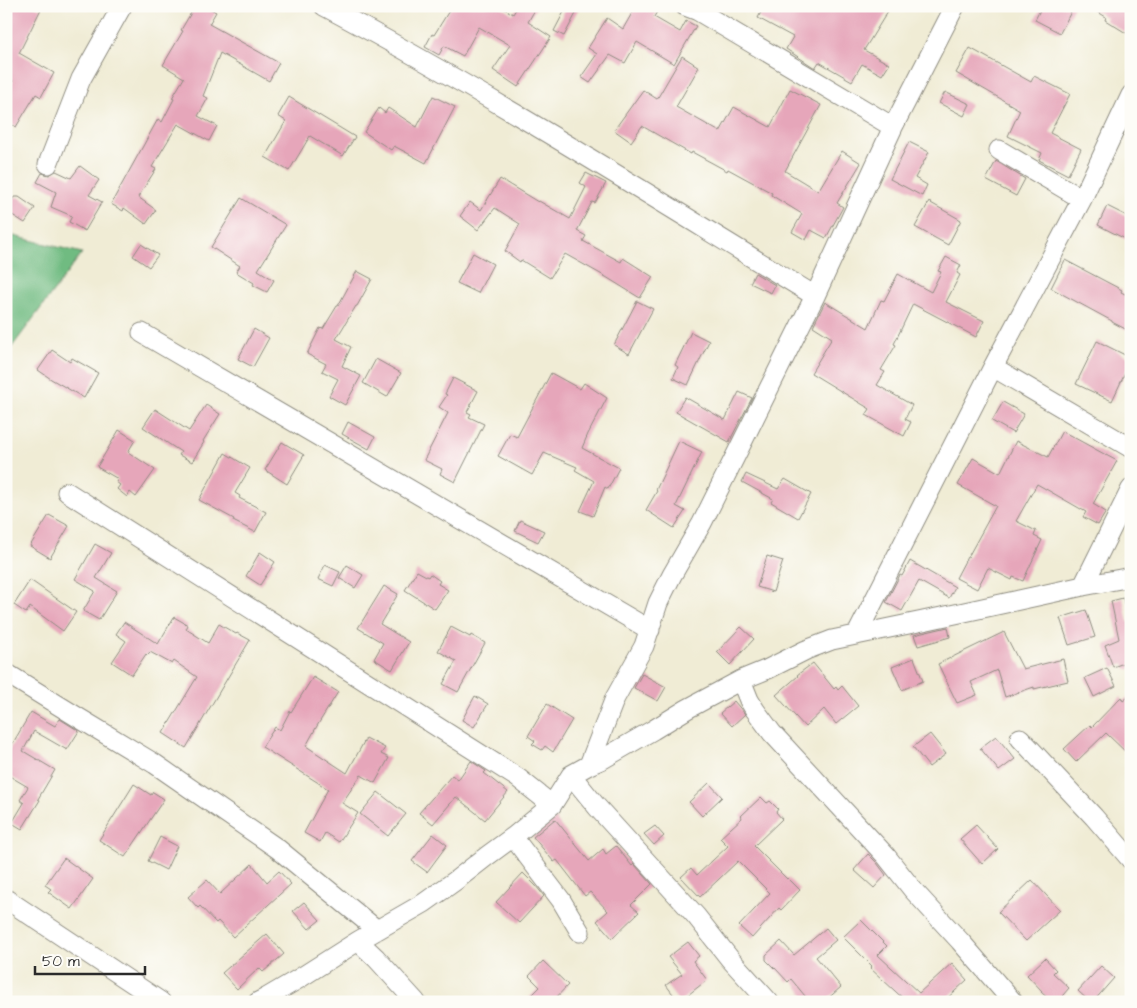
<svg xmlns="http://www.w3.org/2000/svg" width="1137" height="1008" font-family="'Architects Daughter',sans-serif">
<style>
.forest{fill:#70bb81;stroke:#4e7356}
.building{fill:#e6a6ba}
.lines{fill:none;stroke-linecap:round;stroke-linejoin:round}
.minor-casing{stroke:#8e8c80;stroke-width:21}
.minor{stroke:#fff;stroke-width:19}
</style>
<rect width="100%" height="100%" fill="#fdfcf7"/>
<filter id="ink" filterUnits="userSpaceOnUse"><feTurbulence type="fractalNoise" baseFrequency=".02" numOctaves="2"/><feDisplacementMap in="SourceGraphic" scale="10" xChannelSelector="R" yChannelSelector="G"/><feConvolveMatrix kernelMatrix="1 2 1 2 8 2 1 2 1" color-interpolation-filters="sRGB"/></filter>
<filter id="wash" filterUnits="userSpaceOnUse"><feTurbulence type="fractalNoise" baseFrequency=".0096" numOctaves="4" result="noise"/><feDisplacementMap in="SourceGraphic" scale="20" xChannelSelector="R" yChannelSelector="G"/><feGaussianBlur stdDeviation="1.12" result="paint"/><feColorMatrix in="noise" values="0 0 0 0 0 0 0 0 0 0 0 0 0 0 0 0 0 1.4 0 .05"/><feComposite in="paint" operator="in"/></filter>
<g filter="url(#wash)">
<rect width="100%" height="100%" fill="#f0ecd5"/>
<path class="forest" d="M6,234L82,253L6,355Z"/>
<g id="blocks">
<path class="building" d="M6,6H35L41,9L19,53L54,73L41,97L36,94L16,127L6,121V92L13,81L6,77Z
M195,6H206L216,12L209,24L279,63L269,81L220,53L203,96L208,98L198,116L217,126L209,141L178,124L152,167L156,169L138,197L156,210L146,224L124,208L123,211L111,204L158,119L162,122L174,99L172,98L184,78L163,65L183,31L181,30Z
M452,6H500L513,14L518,6H537L528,22L551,37L518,87L493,70L510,45L479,27L463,56L444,46L439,55L425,47L432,34L434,35Z
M567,6H580L564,36L554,31Z
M636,6H660L654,17L680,32L686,21L696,26L674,64L637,42L625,63L610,55L590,83L581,77L597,54L588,48L607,18L623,29Z
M764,6H891L864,50L889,64L882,75L862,64L852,81L819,62L815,68L786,49L793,37L758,18Z
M1042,6H1074L1060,33L1035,20Z
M1088,6H1131V36L1105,20L1106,17Z
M970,48L1031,82L1034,76L1070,94L1050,133L1081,149L1068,175L1039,160L1042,153L1008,136L1020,110L956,73Z
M682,56L699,67L676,107L720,132L734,107L770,127L790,89L821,105L785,171L818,191L842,151L861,163L837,203L843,207L826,238L811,230L806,240L792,232L802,214L771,195L772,193L728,169L727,171L692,152L691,154L642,126L631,142L614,130L643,90L657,99Z
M945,92L970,104L964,116L939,103Z
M433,96L455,107L426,163L394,146L391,150L364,132L379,108L385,113L388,108L417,127Z
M289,97L355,137L343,156L310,136L289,171L265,157L286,121L278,116Z
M909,142L929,152L915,178L927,185L922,196L890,179Z
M996,161L1025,179L1016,196L986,180Z
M80,166L99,180L89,195L102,202L85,231L69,222L72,216L51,207L56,192L37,182L42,173L49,175L56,171L71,178Z
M586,173L606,183L595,203L592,202L577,231L586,236L583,241L621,262L623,258L653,277L640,298L606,277L565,254L550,278L521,260L520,262L505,251L520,224L495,208L478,230L460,216L470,202L481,210L500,179L538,202L539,201L570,219L586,187L580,183Z
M14,197H19L35,208L25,223L6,211V209Z
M241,198L286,225L258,270L274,280L267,292L253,285L254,283L236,272L240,266L211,247Z
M929,202L961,220L948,245L915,227Z
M1107,206L1131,218V242L1098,225Z
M141,244L158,255L149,267L133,256Z
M473,253L493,264L478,293L457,283Z
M946,257L961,265L957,273L960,275L946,302L984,321L976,337L913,304L894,344L896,345L881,370L885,372L877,385L912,405L905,419L911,422L904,436L866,415L870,409L811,373L832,338L813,326L825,302L868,328L881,300L884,301L898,274L931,292L941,272L938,271Z
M1065,260L1122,290L1121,292L1131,297V332L1112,322V321L1051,288Z
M357,271L372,279L357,306H356L336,339L351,347L342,366L361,376L345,405L329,396L338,379L322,371L326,364L307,354L320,328L323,329L337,306H338Z
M755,273L775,285L771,293L750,283Z
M637,301L653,309L629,354L614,345Z
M254,329L269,338L253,367L238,359Z
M691,332L709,341L688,385L673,378L678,367L675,365Z
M1097,341L1131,358V371L1127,369L1112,401L1076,384Z
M52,350L70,362L72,358L98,373L84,398L51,379L38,370Z
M376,359L401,373L387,397L363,383Z
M551,373L580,389L584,383L607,398L588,434L582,448L619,468L608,489L605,487L593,516L580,511L594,481L575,470L577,467L544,453L532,475L498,456L510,434L517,437Z
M453,378L478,391L467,412L471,414L469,417L484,424L455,482L440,474L442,469L424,460L448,413L439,407L447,395L445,394Z
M739,392L752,398L729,442L676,412L685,397L725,420Z
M1003,402L1024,414L1013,433L992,421Z
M206,405L220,414L203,441L204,442L192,462L179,455L181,452L143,427L155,409L189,431Z
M348,422L375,437L369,449L342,434Z
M119,430L135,440L128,452L155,470L136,497L130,492L127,497L117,489L120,485L116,482L118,479L97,467Z
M1062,431L1117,461L1093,504L1106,512L1098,525L1083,517L1086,512L1037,484L1016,521L1036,531L1034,536L1042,540L1023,581L1013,577L1012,580L988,568L977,589L956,578L967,557H968L996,506L958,485L973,458L1000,473L1016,441L1048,457Z
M679,441L702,452L676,506L685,511L674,528L646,510L657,491L656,490Z
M282,442L304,455L287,484L265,470Z
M225,453L250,468L235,493L240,496L239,498L266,512L255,532L233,521L234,519L199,500Z
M746,474L778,489L785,479L811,494L798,518L771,502L773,499L742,482Z
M49,515L69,526L50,558L30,546Z
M520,520L544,531L538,542L515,531Z
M95,544L111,553L96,578L117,591L99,620L83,611L95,591L75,579Z
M260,552L275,562L260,585L246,576Z
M767,556L783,561L773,592L757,587Z
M910,561L955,587L949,598L919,581L902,611L886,602L900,575L902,576Z
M325,565L340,572L333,586L318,579Z
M347,565L363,575L355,588L339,578Z
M417,571L428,577L430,574L440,581L438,584L448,590L435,609L405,590Z
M30,580L76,612L63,631L30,607L26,613L14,605Z
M384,586L398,594L380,624L409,642L392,670L374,659L383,643L358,628Z
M1123,598L1128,622L1131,621V669L1126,670L1124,663L1113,667L1105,645L1119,639L1111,601Z
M1086,610L1095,637L1069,645L1060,618Z
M174,617L188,625L186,629L208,643L219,624L236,634L237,633L250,640L186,748L163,733L197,677L174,661L172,664L150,652L147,655L146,654L132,675L112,662L126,641L116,634L124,622L158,644Z
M451,627L470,637L471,635L485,643L458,692L443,684L456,661L438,651Z
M741,627L754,639L730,665L717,652Z
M948,627L950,637L918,646L914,635Z
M1004,632L1023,669L1063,659L1068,681L1034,689V687L1005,697L997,670L971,682L977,695L957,703L938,664Z
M914,658L923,681L902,690L892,667Z
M813,663L834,689L836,687L838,690L842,686L858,706L836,724L824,709L805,727L776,695L798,676L797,675Z
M1107,668L1116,686L1094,697L1085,678Z
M642,674L666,687L658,701L634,688Z
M313,677L338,692L317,726L306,746L347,773L366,738L385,748L381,754L389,758L375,783L361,775L342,803L358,813L339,842L325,833L320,842L304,833L328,789L262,747L275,727L280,730L290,711L291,712Z
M1131,695V757L1106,733L1076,762L1064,749L1090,725L1092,727L1121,697L1123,701Z
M475,696L488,704L474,727L462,720Z
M734,701L745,714L732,726L720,713Z
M547,704L572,720L553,752L545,746L542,750L532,744L535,741L528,736Z
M31,712L55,726L60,719L79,731L67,750L34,731L23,751L55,770L38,799L40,800L22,829L12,823L24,803L20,800L28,787L6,774V755Z
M930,734L946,754L929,767L913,747Z
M996,736L1015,759L999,771L980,748Z
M471,761L486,771L484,773L508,792L485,820L456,797L433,824L419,813L452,775L458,780Z
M709,783L722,797L702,816L689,802Z
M134,784L151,795L153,792L164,799L125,857L99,840Z
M378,792L406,814L388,836L360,814Z
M761,797L767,803L770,801L778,809L776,812L782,819L754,846L787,879L788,878L800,890L781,910L779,908L752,938L739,926L770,893L738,861L700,897L681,877L691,868L697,875L728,846L720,838L742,818L741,816Z
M555,819L589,861L603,849L606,854L616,846L632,866L634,864L652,884L631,905L639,912L612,938L597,921L608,911L590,892L585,896L557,860L554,862L533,837Z
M976,825L998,849L982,864L960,839Z
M655,826L664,836L654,845L644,834Z
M433,834L447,845L427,872L412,861Z
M160,837L177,846L166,870L148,861Z
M868,854L877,863L886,875L874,888L854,870Z
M64,858L93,879L72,909L48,892L51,889L45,885Z
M252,864L267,882L279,871L291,884L233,937L218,921L216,923L200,906L198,908L188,897L207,880L220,894Z
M523,873L536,886L544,896L519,923L496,902Z
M1032,880L1060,910L1026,941L998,912Z
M304,902L320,920L309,929L293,911Z
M861,920L887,946L878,955L919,993L952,963L967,980L943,1002H907L870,968L872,966L843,937Z
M826,928L836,940L816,957L841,987L824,1002H810L791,979L788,982L775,968V969L766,960V955L781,941L794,955Z
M267,934L284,954L263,972L259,968L237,989L222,973Z
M688,942L699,956L693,961L707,980L679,1002L666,985L682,974L668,957Z
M1045,958L1056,970L1053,973L1069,988L1057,1002H1052L1041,992L1042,991L1027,975Z
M543,961L568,985L552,1002H525L540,987L529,976Z
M1101,966L1114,978L1093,1002H1090L1078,991Z"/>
</g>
</g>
<g filter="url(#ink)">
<use href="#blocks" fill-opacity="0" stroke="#8e8c80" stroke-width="1"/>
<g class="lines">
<g class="minor-casing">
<path id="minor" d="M324,6C492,95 652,197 815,296
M685,6L698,11L893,127
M999,150L1082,199L1131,95
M48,164L81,79L122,6
M142,333L650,630
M993,367L1131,448
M67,492L518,778L552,805
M1083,586L1131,489
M857,634L993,367L1082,199
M6,673L79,718L155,764L278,849L377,930
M741,680L749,700L755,710L772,733L886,856L913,890L960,941L1013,1002
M1020,738L1094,817L1131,860
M589,765L615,698L644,646L658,603L672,575L702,523L815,296L893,127L955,6
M571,775L597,807L696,916L730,959L769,1002
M513,837L561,900L580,932
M6,899L161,1002
M358,941L376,958L416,1002
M258,1002L266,998L300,978L358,941L424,903L455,881L487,856L513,837L552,805L571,775L589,765L603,759L653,730L687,709L741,680L768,669L806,650L832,640L923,621L1083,586L1131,577"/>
</g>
<use href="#minor" class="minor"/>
</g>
</g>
<rect width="1137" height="1008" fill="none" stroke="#fdfcf7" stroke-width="25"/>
<path d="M35 966v8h110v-8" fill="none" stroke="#2b2b2b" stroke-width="2.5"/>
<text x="42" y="966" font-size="15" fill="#2b2b2b" stroke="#fdfcf7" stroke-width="4" paint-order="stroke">50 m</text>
</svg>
